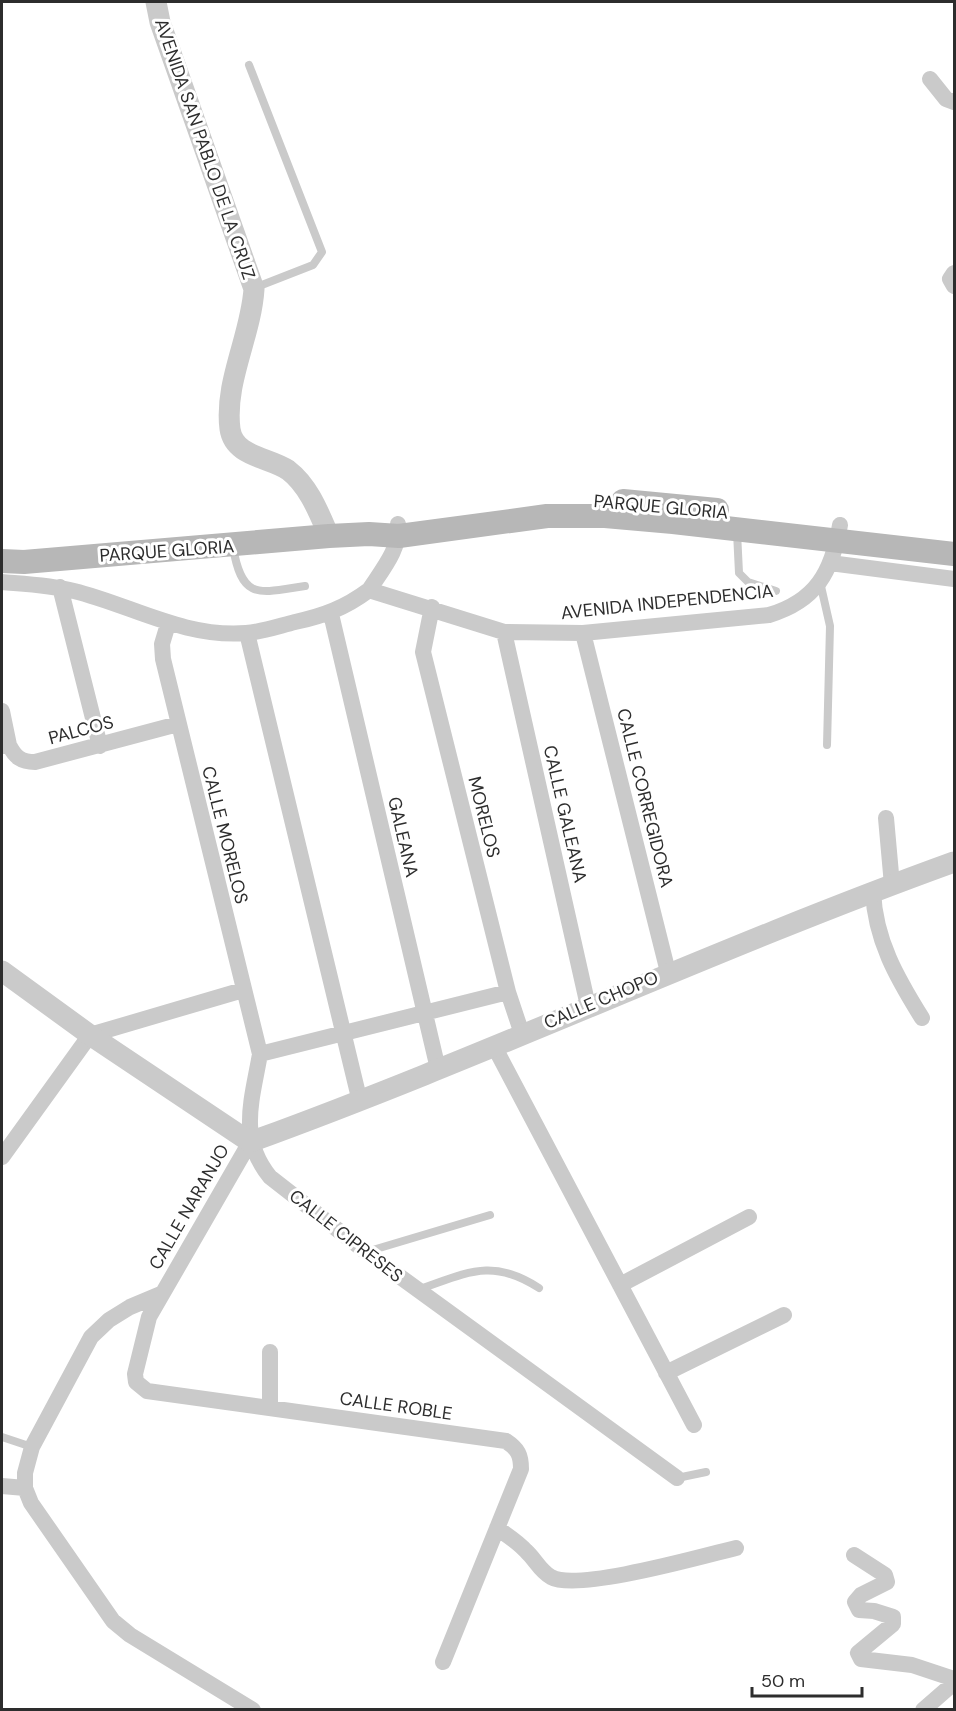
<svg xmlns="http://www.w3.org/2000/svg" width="956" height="1711" font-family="'DM Sans',sans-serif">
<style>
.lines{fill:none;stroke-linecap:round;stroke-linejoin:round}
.service{stroke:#cacaca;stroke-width:8}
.minor{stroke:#cacaca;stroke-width:16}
.tertiary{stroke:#cacaca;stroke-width:21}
.secondary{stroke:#b7b7b7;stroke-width:24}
.labels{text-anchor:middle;stroke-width:6;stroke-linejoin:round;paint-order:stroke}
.street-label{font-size:18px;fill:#2d2d2d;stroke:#fff}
</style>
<rect width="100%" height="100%" fill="#fff"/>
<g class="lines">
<path class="service" d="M249,65L322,252L313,265L254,288
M737,532L739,573L748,582L776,591
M233,547C242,601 259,593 305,586
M820,582L830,626L827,745
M366,1252L490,1215
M417,1290C467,1273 491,1257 539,1288
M2,1437L32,1447
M677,1478L706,1472"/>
<path class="minor" d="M930,79L946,99L954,102
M954,273L950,279L954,286
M830,563L954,579
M2,582C26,584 50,585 74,591C131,605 184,638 246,633C262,632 279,626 295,622C323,616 345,608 369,590L504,632L583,633L769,615C816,601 832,572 840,525
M60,587L100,746
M369,590C382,570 401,548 398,524
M432,607L423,652L508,992L522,1034
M331,614L438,1069
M168,624L162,644L163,659L260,1054C252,1100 238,1138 270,1177L366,1252L677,1478
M504,632L588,1006
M247,633L360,1102
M583,633L668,972
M2,711L9,745
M2,746L9,745C15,757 21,762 35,762L178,724
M886,818L892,885
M873,891C875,940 897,978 922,1018
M494,1046L694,1425
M260,1054L508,992
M250,1142L149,1317L135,1374L136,1382L147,1391L506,1441C518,1449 521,1455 521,1469L443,1662
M2,1157L90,1035L243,990
M620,1285L749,1217
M161,1294L130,1307L109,1320L91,1337L32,1447L25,1473V1488L31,1503L113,1621L130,1635L253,1710
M666,1373L784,1315
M270,1407V1352
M2,1486L25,1488
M497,1528C507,1535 518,1542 526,1551C535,1559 540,1571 551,1577C577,1592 703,1556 736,1548
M854,1555L885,1575L887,1582L861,1595L855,1602L859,1610L874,1611L893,1617V1624L858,1653L861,1659L912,1665L954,1679
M923,1710L954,1683"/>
<path class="tertiary" d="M156,2L160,22L254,289C251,336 224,382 230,429C234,457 269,457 288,470C309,486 319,513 329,536
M2,971L90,1035L250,1142C487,1056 716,948 954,862"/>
<path class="secondary" d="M623,501L717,510
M2,561L24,562L329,536L369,534L399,536L547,516H605L673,522L954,554"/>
</g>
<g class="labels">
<g class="street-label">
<text transform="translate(205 149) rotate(71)" y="6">AVENIDA SAN PABLO DE LA CRUZ</text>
<text transform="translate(661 507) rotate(5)" y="6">PARQUE GLORIA</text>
<text transform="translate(167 551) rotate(-4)" y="6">PARQUE GLORIA</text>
<text transform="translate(667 602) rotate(-6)" y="6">AVENIDA INDEPENDENCIA</text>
<text transform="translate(81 730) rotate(-15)" y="6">PALCOS</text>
<text transform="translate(645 798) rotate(76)" y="6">CALLE CORREGIDORA</text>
<text transform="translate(565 814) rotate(77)" y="6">CALLE GALEANA</text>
<text transform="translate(484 817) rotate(76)" y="6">MORELOS</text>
<text transform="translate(225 835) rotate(76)" y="6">CALLE MORELOS</text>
<text transform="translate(403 837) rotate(77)" y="6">GALEANA</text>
<text transform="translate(601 1000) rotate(-23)" y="6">CALLE CHOPO</text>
<text transform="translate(189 1207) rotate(-60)" y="6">CALLE NARANJO</text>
<text transform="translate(346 1236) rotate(38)" y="6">CALLE CIPRESES</text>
<text transform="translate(396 1406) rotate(8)" y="6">CALLE ROBLE</text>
</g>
</g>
<rect width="956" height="1711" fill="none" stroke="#2d2d2d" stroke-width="6"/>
<path d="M752 1687v9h110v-9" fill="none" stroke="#2d2d2d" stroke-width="3"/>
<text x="761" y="1687" font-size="18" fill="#2d2d2d" stroke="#ffffff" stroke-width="4.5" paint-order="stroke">50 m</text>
</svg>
